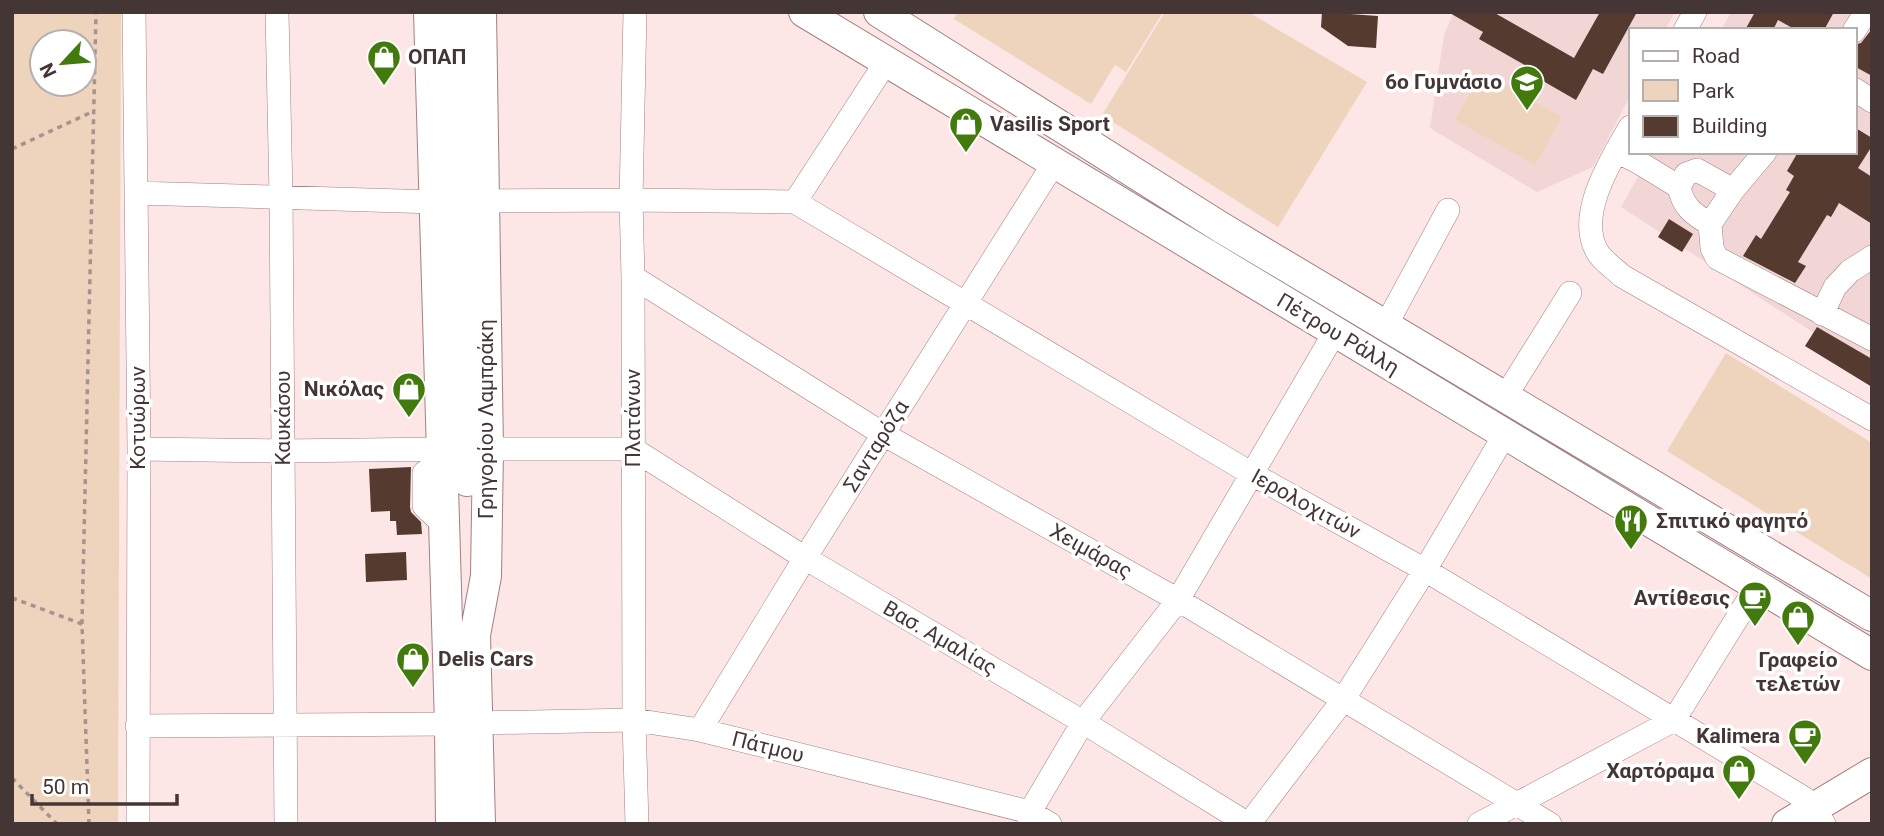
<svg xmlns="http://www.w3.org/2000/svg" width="1884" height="836" font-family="Roboto,sans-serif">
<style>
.built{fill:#f2d6d6}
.green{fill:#eed4bc;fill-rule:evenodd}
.building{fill:#553a30}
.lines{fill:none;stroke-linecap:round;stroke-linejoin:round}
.minor-casing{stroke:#a28081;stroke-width:24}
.major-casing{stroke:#a28081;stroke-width:32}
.path{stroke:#a59292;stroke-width:3.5;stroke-dasharray:5 5;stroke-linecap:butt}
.minor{stroke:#fff;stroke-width:23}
.major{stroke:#fff;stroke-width:30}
.labels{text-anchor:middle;stroke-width:7;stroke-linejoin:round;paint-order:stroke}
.poi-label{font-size:21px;font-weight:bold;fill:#453636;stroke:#fff;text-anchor:end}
.street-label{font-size:21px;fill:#453636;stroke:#fff}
</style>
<rect width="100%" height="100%" fill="#fde6e6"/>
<path class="built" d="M1454,12H1675L1665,30H1630V96L1593,167L1537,192L1430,128L1444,35Z
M1731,12H1872V371L1621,207L1652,152H1854V30H1721Z"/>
<path class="green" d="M12,12H121L118,824H12ZM84,42V84H42V42Z
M958,12H1163L1126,72L1115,65L1091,104L954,19Z
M1165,12H1248L1367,82L1278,227L1102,115Z
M1482,72L1562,117L1535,165L1455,120Z
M1726,353L1872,443V579L1667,451Z"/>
<path class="building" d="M1322,12L1378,16L1376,48L1348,46L1321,27Z
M1448,12H1493L1574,58L1600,12H1637L1603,74L1593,69L1576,100L1536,77L1539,73L1479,39L1483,32Z
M1755,12H1834L1824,30H1796L1778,20L1773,30H1745Z
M1872,29V76L1854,66V45L1861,43Z
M1854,127L1872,138V146L1858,168L1872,177V224L1839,203L1831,217L1827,215L1798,262L1806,266L1795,283L1743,256L1756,235L1761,239L1790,192L1786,190L1794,176L1787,171L1798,152H1854Z
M1669,219L1693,234L1682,252L1658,237Z
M1817,327L1872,359V387L1805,346Z
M411,467L410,507L411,512L421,522L422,534L397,535L396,521H390V511L371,512L369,469Z
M406,552L407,580L366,582L365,554Z"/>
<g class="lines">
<g class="minor-casing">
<path id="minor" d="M134,12L139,449L138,824
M277,12L281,196L286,824
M635,12L631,200L633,277L634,720L637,824
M1685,30L1695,12
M1854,31L1866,12
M1854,89L1872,101
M1630,127C1611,160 1575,216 1598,253C1604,262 1615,269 1622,276L1872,419
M1616,151L1638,162L1679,187L1686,174L1697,170L1733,190L1765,152
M1679,187C1683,207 1693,214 1710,224
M1733,190L1710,224L1712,248L1717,258L1872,339
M136,193L435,202
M484,201L631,200L795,202
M795,202L1252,474L1425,570L1804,798L1814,808L1824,824
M795,202L886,62
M633,277L883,434L1178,600L1550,824
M1822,314L1835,287L1850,271L1872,257
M1386,325L1448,210
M1505,397L1570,293
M139,449L283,451L441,449
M488,449H633L805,558L1083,722L1248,824
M442,459L424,473V506L444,525
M477,723L634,720L700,730L1030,812L1050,824
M137,726L450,724
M700,730L805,558L1054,163
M1029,824L1030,812L1083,722L1178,600L1335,332
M1249,824L1343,700L1425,570L1505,434
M1479,824L1674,720L1757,586"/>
</g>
<g class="major-casing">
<path id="major" d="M429,12L450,724L451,824
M456,12L462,204L467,481
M804,12L1872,655
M879,12L1222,228L1872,616
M480,824L475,635L486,576L488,449L481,12
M1787,824L1872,773"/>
</g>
<path class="path" d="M12,149L94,111
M12,598L82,624
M12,778L57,824
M89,824L82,624L96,12"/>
<use href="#minor" class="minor"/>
<use href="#major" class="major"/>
</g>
<defs>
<g id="shop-pin" transform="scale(1.75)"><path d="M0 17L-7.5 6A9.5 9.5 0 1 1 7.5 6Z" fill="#427a0e" stroke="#fff"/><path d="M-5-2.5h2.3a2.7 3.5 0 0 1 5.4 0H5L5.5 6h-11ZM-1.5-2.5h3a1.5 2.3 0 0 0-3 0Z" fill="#fff"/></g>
<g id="school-pin" transform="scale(1.75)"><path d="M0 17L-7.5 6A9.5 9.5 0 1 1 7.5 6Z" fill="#427a0e" stroke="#fff"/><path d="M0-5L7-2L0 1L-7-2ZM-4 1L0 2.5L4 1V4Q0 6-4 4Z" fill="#fff"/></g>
<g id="restaurant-pin" transform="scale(1.75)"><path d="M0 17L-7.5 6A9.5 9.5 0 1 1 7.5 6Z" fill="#427a0e" stroke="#fff"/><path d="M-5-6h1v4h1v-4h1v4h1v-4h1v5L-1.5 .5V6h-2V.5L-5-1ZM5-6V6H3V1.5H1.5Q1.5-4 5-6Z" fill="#fff"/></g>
<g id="cafe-pin" transform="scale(1.75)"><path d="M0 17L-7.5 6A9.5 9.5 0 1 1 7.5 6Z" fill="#427a0e" stroke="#fff"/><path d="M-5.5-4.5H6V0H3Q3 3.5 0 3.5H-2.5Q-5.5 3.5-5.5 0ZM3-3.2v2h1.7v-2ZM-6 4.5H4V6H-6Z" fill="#fff"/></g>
</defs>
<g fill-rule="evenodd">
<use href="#shop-pin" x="384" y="57"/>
<use href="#school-pin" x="1527" y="82"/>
<use href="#shop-pin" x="966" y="124"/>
<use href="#shop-pin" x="409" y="389"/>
<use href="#restaurant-pin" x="1631" y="521"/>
<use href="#cafe-pin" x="1755" y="598"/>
<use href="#shop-pin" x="1798" y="617"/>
<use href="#shop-pin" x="413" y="659"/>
<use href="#cafe-pin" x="1805" y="736"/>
<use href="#shop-pin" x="1739" y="771"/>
</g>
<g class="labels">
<g class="poi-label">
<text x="408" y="64" text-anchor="start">ΟΠΑΠ</text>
<text x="1502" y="89">6ο Γυμνάσιο</text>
<text x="990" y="131" text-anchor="start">Vasilis Sport</text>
<text x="384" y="396">Νικόλας</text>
<text x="1656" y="528" text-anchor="start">Σπιτικό φαγητό</text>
<text x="1730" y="605">Αντίθεσις</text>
<text x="438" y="666" text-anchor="start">Delis Cars</text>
<text x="1798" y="667" text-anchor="middle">Γραφείο<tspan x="1798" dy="24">τελετών</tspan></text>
<text x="1780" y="743">Kalimera</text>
<text x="1714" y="778">Χαρτόραμα</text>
</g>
<g class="street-label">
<text transform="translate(1338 334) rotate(31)" y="7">Πέτρου Ράλλη</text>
<text transform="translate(138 418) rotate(-90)" y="7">Κοτυώρων</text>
<text transform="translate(283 418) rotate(-90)" y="7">Καυκάσου</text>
<text transform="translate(633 418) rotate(-90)" y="7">Πλατάνων</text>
<text transform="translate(486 419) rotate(-90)" y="7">Γρηγορίου Λαμπράκη</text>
<text transform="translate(876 446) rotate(-58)" y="7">Σανταρόζα</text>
<text transform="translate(1306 504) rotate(29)" y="7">Ιερολοχιτών</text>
<text transform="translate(1091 551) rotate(29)" y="7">Χειμάρας</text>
<text transform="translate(940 638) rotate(30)" y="7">Βασ. Αμαλίας</text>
<text transform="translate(768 747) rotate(14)" y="7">Πάτμου</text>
</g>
</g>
<rect width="1884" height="836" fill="none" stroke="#453636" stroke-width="28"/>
<rect x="1629" y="28" width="228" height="126" fill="#ffffff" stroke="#b5afaf" stroke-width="2"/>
<rect x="1643" y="51" width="35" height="10" fill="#ffffff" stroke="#b5afaf" stroke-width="2"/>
<text x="1692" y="63" font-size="21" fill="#453636">Road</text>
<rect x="1643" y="80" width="35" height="21" fill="#eed4bc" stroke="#b5afaf" stroke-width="2"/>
<text x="1692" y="98" font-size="21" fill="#453636">Park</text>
<rect x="1643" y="116" width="35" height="21" fill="#553a30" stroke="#b5afaf" stroke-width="2"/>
<text x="1692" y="133" font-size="21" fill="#453636">Building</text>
<g transform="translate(63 63) rotate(244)"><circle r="33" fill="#ffffff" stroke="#b5afaf" stroke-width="2"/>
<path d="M0-5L12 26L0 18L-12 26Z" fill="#427a0e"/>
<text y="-10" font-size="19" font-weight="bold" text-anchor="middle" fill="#453636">N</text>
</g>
<path d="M32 794v10h145v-10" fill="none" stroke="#453636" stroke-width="3.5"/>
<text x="42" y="794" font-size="21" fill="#453636" stroke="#ffffff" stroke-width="5" paint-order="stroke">50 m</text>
</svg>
